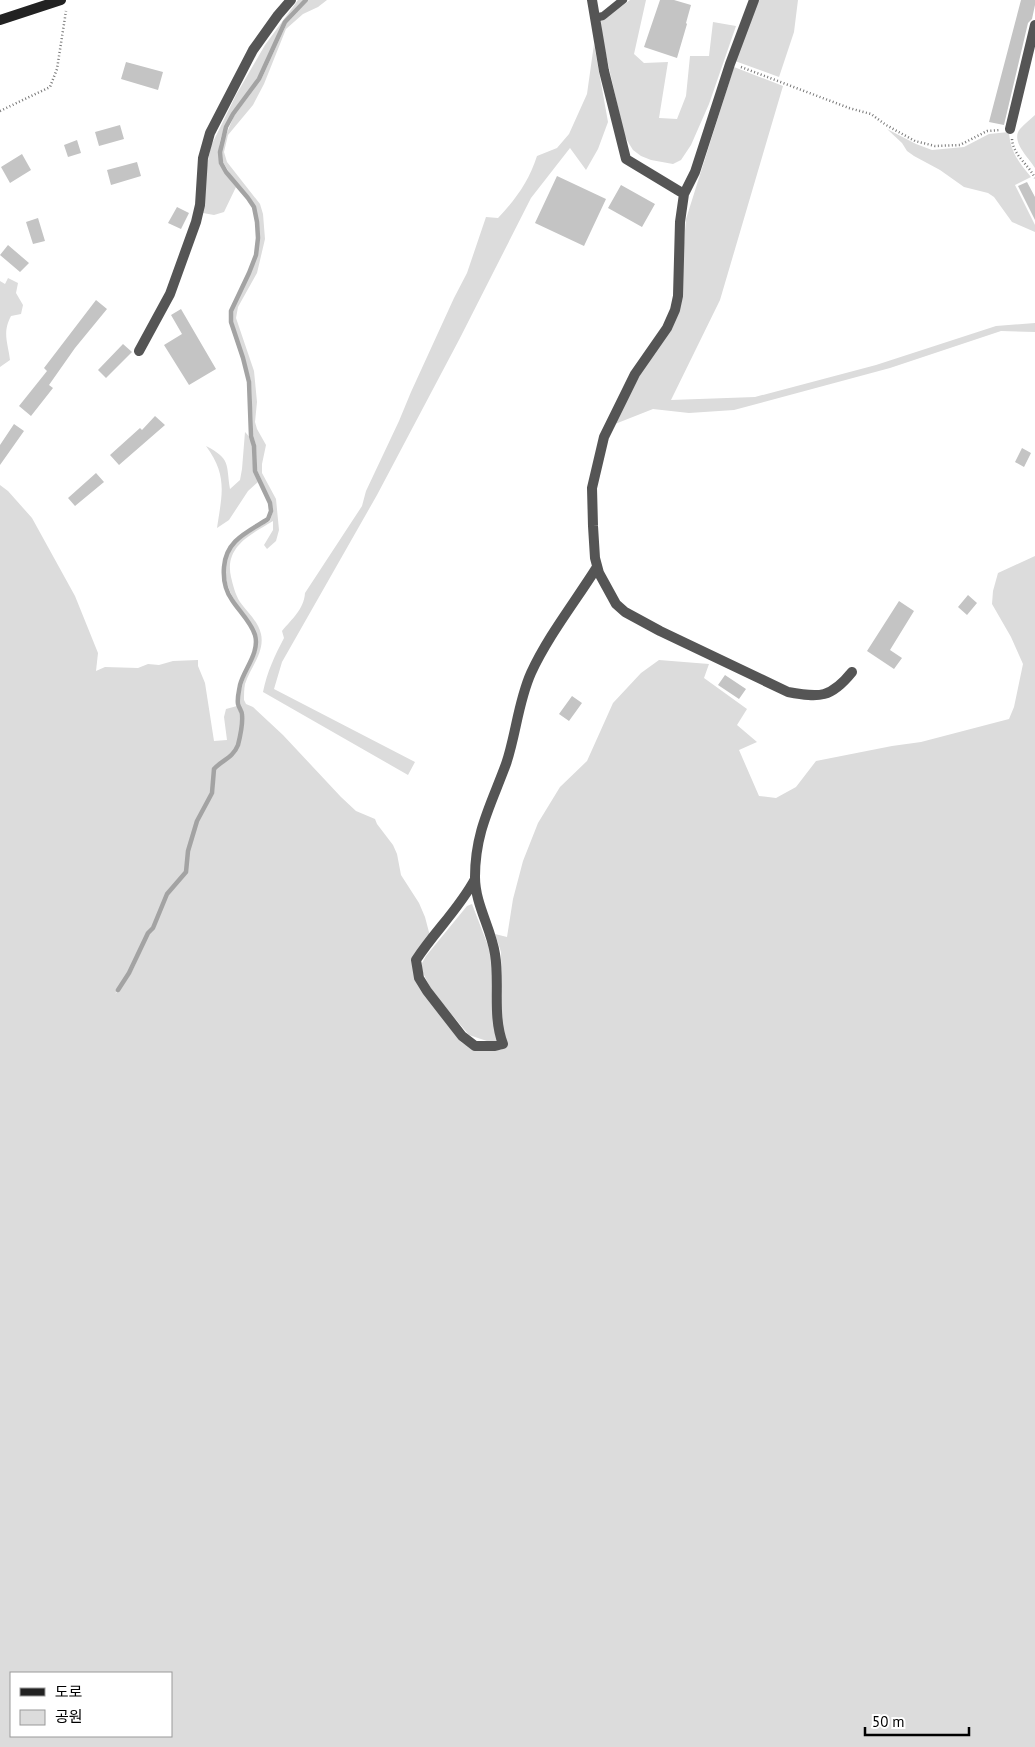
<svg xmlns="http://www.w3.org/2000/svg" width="1035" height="1747" font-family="'PT Sans','Noto Sans KR',sans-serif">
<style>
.green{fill:#dcdcdc;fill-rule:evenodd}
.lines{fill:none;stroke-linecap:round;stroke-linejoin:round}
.stream{stroke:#a3a3a3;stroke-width:4.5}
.building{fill:#c4c4c4}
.path{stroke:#777;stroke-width:2.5;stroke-dasharray:1 2.5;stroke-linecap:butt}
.lane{stroke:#555;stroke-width:8}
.street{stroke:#555;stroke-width:10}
.secondary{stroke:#222;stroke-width:10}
</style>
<rect width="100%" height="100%" fill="#fff"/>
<path class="green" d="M298,0H304C297,7 289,14 284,23C273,41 267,61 257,79C244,103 221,120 219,150C217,165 227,176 236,187L224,212L214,215L203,213L206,170L211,146L236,95L265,45Z
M309,0H327L318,7L303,14L286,29L264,84L253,105L228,135L224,152L227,162L260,204L263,214L265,239L257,273L238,307L236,318L254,371L257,402L255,422L257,429L266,445L262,464V473L276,499L279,530L276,541L267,549L264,545L273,530V521C252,534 224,546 231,577C233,585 235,594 240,602C247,612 258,621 261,634C265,652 250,668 245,684C244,689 244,695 244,700L246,704L253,707L283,735L341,797L356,811L375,819L377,824L393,845L397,854L401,875L419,903L425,917L430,936L413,962C422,977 452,1038 464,1044C476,1051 488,1050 501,1050L507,1044L502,1028L501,952L495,934L507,937L513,899L523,861L538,823L560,787L587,761L613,703L641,673L659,660L709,664L704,678L747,709L737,725L757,742L739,750L759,796L776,798L796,787L816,761L892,746L921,742L1009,719L1014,707L1023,664L1011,637L992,604L993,591L998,573L1035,556V1747H0V485L8,491L32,518L75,596L98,653L96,671L105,667L138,668L148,664L159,665L173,661L198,660V666L205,683L214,741L227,740L224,717L226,709L237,706C244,720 241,749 227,759C222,763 218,764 213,769L212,792L196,821L188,851L185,872L166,893L152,928L148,933L129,973L115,994C132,979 139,954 149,934L154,929L167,894L187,872L189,851L198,821L214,793L215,769C223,761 234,758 238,746C241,737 244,725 243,716C243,712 240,708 240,705C239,699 240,692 242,686C246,669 261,655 257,636C254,625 244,613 237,604C220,579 220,552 247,534C254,529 262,525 270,521L273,511L271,502L257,470L256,446L253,435L251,381L233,322L232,311L254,265L260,238L255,207L250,197L233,179L223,162L222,152L223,142L234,116L261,80L287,23ZM11,1673H171V1736H11Z
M630,0H646L634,54L644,63L668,62L659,118L677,119L686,96L690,56H709L713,22L736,26L709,104L691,145L681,160L673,164L651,160L641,156L633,150L628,142L624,134L602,37L601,21Z
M757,0H798L794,32L779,77L735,61Z
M594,44L608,122L598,149L586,170L570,148L531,198L460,338L377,495L282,662L274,689L415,762L408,775L263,692C267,672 275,655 284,638L282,631C292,619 304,609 305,593L362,506L366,491L399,421L411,392L454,298L467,273L486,217L498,218C516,199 529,181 537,156L557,148L569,134L587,94Z
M734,67L783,86L720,300L671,400L755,397L876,365L996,326L1035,323V332L1001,331L890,368L734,410L689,413L653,409L615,424L641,373L671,326L683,255L686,219Z
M1035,115V168C1029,158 1010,141 1020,129C1024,124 1030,120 1035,115Z
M887,129L916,144L932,150L964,147L989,134L1009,132C1010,151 1019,163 1031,177L1015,185L1035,225V232L1012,222L994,197L988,193L964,187L940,170L914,156L907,151L902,143Z
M8,278L18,283L16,293L23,305L21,314L11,316C2,333 8,343 10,360L0,367V281L5,284Z
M245,432C256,442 251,457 254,470C254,474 256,478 258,482L248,491L229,520L217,528C222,494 228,476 206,446C231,459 226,464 230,489L240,480L242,469Z
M472,904L492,956L497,1037V1041L490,1042L469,1035L432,991L422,971V963L426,956L467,906Z"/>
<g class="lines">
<path class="stream" d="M118,990L129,973L148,933L153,928L167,894L186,872L188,851L197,821L212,793L214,769C222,760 233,758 238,745C240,737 243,724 242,715C242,711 239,708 238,704C237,698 239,691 240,685C244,669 260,653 255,635C251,622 239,611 232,600C225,590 223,579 224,567C226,540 248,532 268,519L271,511L270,503L255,471L254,446L251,436L249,382L243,358L231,322V311L249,273L256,255L258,238L257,222L254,207L248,198L226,172L221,163L220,152L226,127L233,114L259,79L285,22L306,0"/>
</g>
<path class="building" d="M660,0H674L691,5L686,23L687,24L677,58L644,47Z
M1021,0H1035V5L1032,19L1028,23L1004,125L989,122Z
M126,62L163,72L158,90L121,79Z
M120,125L124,139L99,146L95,132Z
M77,140L81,153L68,157L64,145Z
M22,154L31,170L10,183L1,167Z
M137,162L141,176L111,185L107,170Z
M557,176L606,199L584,246L535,223Z
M1027,182L1035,197V220L1018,186Z
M621,185L655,204L642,227L608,208Z
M177,207L189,213L181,229L168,223Z
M38,218L45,241L33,244L26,222Z
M8,245L29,263L20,272L0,255Z
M96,300L107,309L75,348L49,385L53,388L31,416L19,406L47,371L44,368Z
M181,309L216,369L189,385L164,345L182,334L171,315Z
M123,344L132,352L106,378L98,370Z
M155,416L165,425L119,465L110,455L140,428L142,430Z
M14,424L24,431L0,465V445Z
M1022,448L1031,453L1024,467L1015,462Z
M96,473L104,482L75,506L68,498Z
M968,595L977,603L967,615L958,607Z
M899,601L914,611L890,650L902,658L894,669L867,651Z
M725,675L746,689L739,699L718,685Z
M572,696L582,703L569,721L559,714Z"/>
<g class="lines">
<path class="path" d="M741,67L849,108L871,114L886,125L915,141L935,146L960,145L987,131L1000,130
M0,111L50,87L57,69L66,11
M1012,139C1013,155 1028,164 1035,178"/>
<path class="lane" d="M595,18L603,16L623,0"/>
<path class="street" d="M592,0L604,71L626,159L684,194
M754,0L730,64L695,172L684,194L680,222L678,296L675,310L667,328L635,374L604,437L592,488L593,526L595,558L599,573L616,604L625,612L660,631L788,692C820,698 831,698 852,672
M1010,129L1035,25
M139,351L170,294L196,222L200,205L203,158L210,133L253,50L278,15L291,0
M475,879C459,909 434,932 416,960L419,978L427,991L462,1036L475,1046H495L503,1044C492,1015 500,984 495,954C491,928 475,904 475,877C475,832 491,805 506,764C516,735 518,702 531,673C548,636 575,602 597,567"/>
<path class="secondary" d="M0,20L61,0"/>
</g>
<rect x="10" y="1672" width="162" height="65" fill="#ffffff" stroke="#999999"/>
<rect x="20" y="1688" width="25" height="8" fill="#222222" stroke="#999999"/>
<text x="55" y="1697" font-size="15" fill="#000000">도로</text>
<rect x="20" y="1710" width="25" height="15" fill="#dcdcdc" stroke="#999999"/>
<text x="55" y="1722" font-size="15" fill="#000000">공원</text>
<path d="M865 1727v8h104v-8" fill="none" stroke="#000000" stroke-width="2.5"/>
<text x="872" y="1727" font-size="15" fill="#000000" stroke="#ffffff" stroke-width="4" paint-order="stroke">50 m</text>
</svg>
